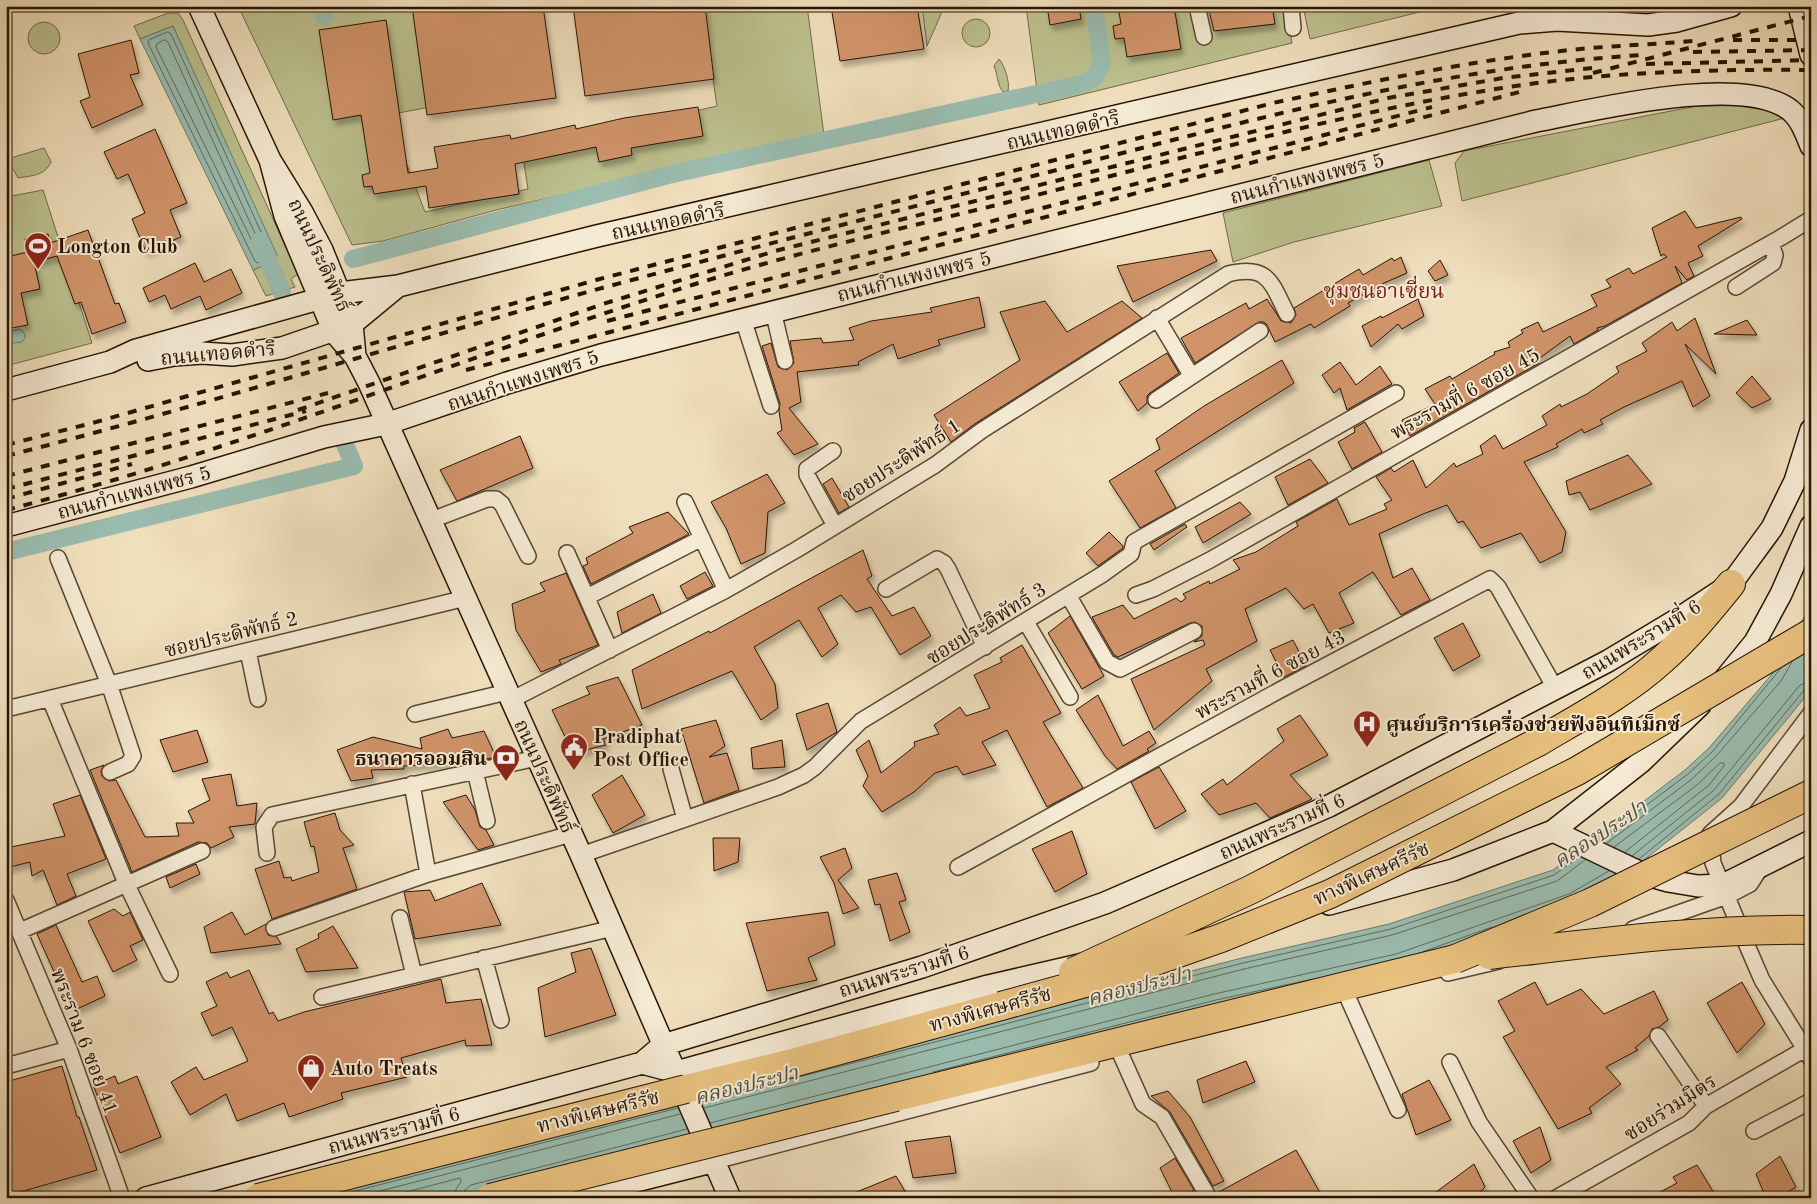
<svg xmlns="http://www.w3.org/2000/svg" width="1817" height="1204" font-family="'Old Standard TT','Noto Serif Thai',serif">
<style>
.green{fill:#bcc18f;stroke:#726a49}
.water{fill:#9abdb0;stroke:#6c796b}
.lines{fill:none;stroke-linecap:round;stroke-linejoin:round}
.shore{stroke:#60685a;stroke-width:1}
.canal{stroke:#9abdb0;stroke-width:18}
.building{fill:#d1946b;stroke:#271403;filter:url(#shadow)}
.street-casing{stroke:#594732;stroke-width:18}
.secondary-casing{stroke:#271403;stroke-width:24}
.highway-casing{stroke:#271403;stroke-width:30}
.street{stroke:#f5ead4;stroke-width:15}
.secondary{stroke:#f5ead4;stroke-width:21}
.highway{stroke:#e8c07e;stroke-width:28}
.rail{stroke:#271403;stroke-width:4;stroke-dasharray:9 9;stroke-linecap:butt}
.highway-bridge-casing{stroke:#271403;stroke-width:30;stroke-linecap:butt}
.highway-bridge{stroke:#e8c07e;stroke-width:28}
.labels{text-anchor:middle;stroke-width:4;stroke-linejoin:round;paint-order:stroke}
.street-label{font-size:20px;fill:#271403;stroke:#f5ead4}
.poi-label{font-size:20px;font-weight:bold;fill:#271403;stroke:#f5ead4;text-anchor:start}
.neighbourhood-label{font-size:21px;fill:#7a1f14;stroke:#f5ead4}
.water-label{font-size:21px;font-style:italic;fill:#4f4f40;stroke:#f5ead4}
</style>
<defs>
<filter id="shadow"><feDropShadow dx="3" dy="5.5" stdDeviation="2.5" flood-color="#0004"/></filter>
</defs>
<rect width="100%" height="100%" fill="#f0dfbd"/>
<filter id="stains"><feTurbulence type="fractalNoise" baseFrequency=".004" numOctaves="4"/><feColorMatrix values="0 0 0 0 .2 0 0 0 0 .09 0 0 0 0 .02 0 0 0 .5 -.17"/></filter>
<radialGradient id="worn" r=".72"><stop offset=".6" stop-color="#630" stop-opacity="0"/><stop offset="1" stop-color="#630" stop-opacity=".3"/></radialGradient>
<path class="green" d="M238,6H423L435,106L388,115L425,212L528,189L522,151L717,106L702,6H807L824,135L496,210L383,241L352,245Z
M922,6H947L942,12L927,46Z
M1026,6H1286L1292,43L1039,105Z
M1303,6H1444L1310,39Z
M168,13H178L183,20L298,274L291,279L295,287L266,296L253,270L274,261L173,26L140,39L134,26Z
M962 33a14 14 0 1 1 28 0a14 14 0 1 1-28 0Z
M28 38a16 16 0 1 1 32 0a16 16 0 1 1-32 0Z
M999,59C1005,66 1010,82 1008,91L1003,92C997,85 998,75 994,66Z
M1761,105L1785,118L1462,201L1455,163L1464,151L1697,106Z
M44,148L51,162C45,176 30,176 18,178L9,162L14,157Z
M1429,160L1442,206L1294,242L1233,262L1223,213Z
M43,190L92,343L6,366V197Z"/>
<path class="water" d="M173,26L277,255L274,261L253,270L140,39Z
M20,329L25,334V338L22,342L6,344V332Z
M1811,605V690L1722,798L1634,868L1574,904L1399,965L1217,1005L465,1198H308L1242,958L1389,924L1553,870L1685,770L1709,748L1772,674Z"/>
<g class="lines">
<path class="shore" d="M168,32L171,34L271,254L270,257L258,263L255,261L148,43L149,40Z
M165,40L168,42L263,251L261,254L258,253L156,47L157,44Z
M1600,840L1688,774L1713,751L1781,668
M1607,843L1692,779L1717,755L1781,681L1792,662
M1614,847L1697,785L1720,763H1724V766L1709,785L1625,852
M1632,856L1714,790L1800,685L1811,681
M1639,859L1719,794L1805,689L1811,687
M1422,952L1492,927
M933,1072L1216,1000L1313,979
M701,1102L1243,963L1391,929L1554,875L1579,857
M704,1108L1244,969L1392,935L1557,881L1585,860
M710,1123L1214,994L1396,954L1569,894L1609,871
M328,1198L678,1108
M353,1198L680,1114
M383,1198L460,1178L461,1182L456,1189L455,1198
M463,1198L465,1190L471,1185L687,1129"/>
<path class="canal" d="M322,6L324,16
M260,241L282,293
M353,259L668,175L1082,84L1094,78L1102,63L1094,6
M6,552L354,466L344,442"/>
</g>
<path class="building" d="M412,6H543L556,98L427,115Z
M573,6H705L714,79L585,96Z
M831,6H917L924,49L840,61Z
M1047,6H1079L1081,19L1050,25Z
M1118,6H1174L1181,49L1127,57L1124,38L1115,39L1113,26L1121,24Z
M1208,6H1272L1275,24L1214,31Z
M386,20L408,173L438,168L434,147L510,135L511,139L575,125L576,129L624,118L698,107L703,136L631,148L632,155L599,162L596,147L515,164L519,194L429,208L426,186L374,194L372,186L364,187L362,175L370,173L361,115L333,120L319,30Z
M131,40L139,73L130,75L143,105L92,128L80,101L90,97L78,54Z
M155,129L187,203L170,210L181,237L146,252L132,219L145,213L128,174L117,179L104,152Z
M1685,211L1696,228L1741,217L1742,219L1698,246L1703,256L1688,263L1694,276L1687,280L1675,266L1682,283L1605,326L1597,328L1598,330L1574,344L1570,336L1537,360L1539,363L1410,436L1402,420L1435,404L1425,389L1450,376L1452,379L1495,354L1494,352L1510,347L1508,342L1523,333L1521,330L1538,322L1543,332L1597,306L1591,295L1611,287L1606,280L1629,268L1633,274L1667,257L1664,254L1661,256L1652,228Z
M88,230L115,304L119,303L126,322L92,334L81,302L75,304L57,256L34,262L40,289L21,293L28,325L6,329V257L28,252L25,239L48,234L50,243Z
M1211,250L1217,261L1133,302L1117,266Z
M1401,257L1407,273L1384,283L1348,303L1350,306L1314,328L1311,324L1275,342L1267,325L1264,322H1259L1195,363L1181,338L1246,303L1249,309L1267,299L1281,321L1291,323L1296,315L1294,308L1359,269L1363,275L1392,258L1394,261Z
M1440,260L1448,275L1435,281L1428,271Z
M195,263L204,282L231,269L242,293L206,310L200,296L171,309L165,295L149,302L143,288Z
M979,297L985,327L938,340L940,345L898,359L893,344L858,362L859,365L797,372L801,402L789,408L818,444L794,455L777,433L782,430L779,411L780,404L762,346L771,343L778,367L787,370L794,363L790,341L821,338L823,343L854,340L849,328L871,321L932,312L930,308Z
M1418,299L1424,316L1402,329L1398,324L1371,347L1362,326L1381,316L1382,318Z
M1045,301L1067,332L1122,301L1142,318L976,423L951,442L934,415L1020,360L1000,312Z
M1695,318L1716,374L1685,344L1710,396L1693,407L1682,381L1624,407L1600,420L1603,424L1584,433L1582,429L1556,444L1558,447L1524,462L1566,532L1562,552L1540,563L1521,533L1481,548L1463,521L1458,523L1447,505L1423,514L1379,534L1393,578L1412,568L1430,600L1401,615L1373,572L1339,593L1354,623L1329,633L1313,604L1304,609L1286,588L1245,609L1257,641L1206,669L1212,681L1154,730L1131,679L1205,645L1203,640L1194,642L1202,636V626L1195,622L1190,623L1118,657L1114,655L1092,617L1123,605L1134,619L1176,598L1181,602L1186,598L1183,594L1209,581L1210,584L1240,569L1233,560L1256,552L1298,526L1296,522L1337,499L1349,525L1387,509L1384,504L1392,500L1376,477L1391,468L1394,472L1413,460L1426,488L1454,463L1456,467L1483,454L1480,446L1495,435L1503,449L1547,425L1542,416L1560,404L1561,407L1587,394L1619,372L1616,367L1647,351L1642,343L1672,322L1677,331Z
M1747,320L1757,335L1714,334Z
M1167,353L1179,373L1150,393L1147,396V403L1138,411L1119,382Z
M1282,360L1294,383L1155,471L1176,508L1140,528L1109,481L1160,449L1156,439L1204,406Z
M1340,362L1356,385L1380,366L1392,384L1347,410L1340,388L1334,393L1322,375Z
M1752,376L1771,399L1752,408L1736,393Z
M1365,422L1382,452L1352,469L1338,442L1355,432L1354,428Z
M520,436L533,468L457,501L440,470Z
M1628,455L1652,484L1590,510L1580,492L1569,495L1566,481Z
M1310,459L1328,483L1288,505L1275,477Z
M767,474L785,503L768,512L765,553L741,564L726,528L711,502Z
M832,478L849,507L839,513L823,484Z
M1240,502L1251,514L1203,543L1195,527Z
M668,512L689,534L591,584L583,566L588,564L586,558L633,533L629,527Z
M1185,524L1187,527L1154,550L1150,544Z
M1109,532L1123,546V548L1098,566L1086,553Z
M863,550L872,576L867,579L892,616L914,607L931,636L900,655L871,607L856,612L841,595L818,608L838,644L822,657L799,620L754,647L775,684L778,708L761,720L732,671L642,709L632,670L709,631L710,633Z
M705,572L713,586L687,599L680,586Z
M566,573L598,645L559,660L561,664L541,672L516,630L512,604L545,591L540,583Z
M653,594L661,613L622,633L617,612Z
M1070,616L1104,676L1082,689L1048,633Z
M1463,623L1480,656L1453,671L1434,638Z
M1293,640L1306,666L1284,677L1270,650Z
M1022,645L1061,713L1043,722L1083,788L1047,807L1007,730L982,742L996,765L963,775L957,766L935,773L914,792L882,812L863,786L868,776L856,750L869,740L881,773L915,746L914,742L939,734L934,725L960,707L966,716L990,708L974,675L1002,662L1000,658Z
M618,677L642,725L603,739L606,745L573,753L552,710L590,694L586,687Z
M1098,695L1123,746L1149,731L1156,743L1147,749L1149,751L1117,769L1105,756L1076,710Z
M828,703L837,732L807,750L796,714Z
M1300,715L1328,755L1290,775L1312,799L1270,818L1256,803L1219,815L1201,794L1223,779L1227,785L1284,741L1277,729Z
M716,720L725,746L709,757L727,753L739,790L704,803L681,729Z
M448,729L452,738L484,731L496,757L478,761L404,766V769L371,770L373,778L351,781L337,750L373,737L422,749L420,738Z
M197,730L208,762L173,772L160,740Z
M782,740L785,767L753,769L751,748Z
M104,765L101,771L102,776L109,781L116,780L145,837L179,836L176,823H194L188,811L210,800L202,779L231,774L237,806L257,803L255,824L229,827L234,837L211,848L207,843L198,842L132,872L90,770Z
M1159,767L1186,811L1155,829L1131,782Z
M622,775L645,815L613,833L592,795Z
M80,795L106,859L67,874L76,896L57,905L43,870L32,876L30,862L6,868V848L65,836L53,804Z
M466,795L475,810L480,827L486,830L494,845L478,850L443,802Z
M335,813L340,830L354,845L343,848L357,889L272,919L255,869L279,861L284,878L291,877L292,881L319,872L314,846L311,847L304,822Z
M1072,831L1087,874L1055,892L1032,849Z
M713,838H740L738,862L714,871Z
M845,848L852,868L838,880L859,908L843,914L834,883L820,857Z
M196,864L200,874L170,888L166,877Z
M897,873L906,900L899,902L910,932L890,941L880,904L875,905L868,880Z
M482,883L501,925L415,939L404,892L430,890L435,901Z
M114,909L123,916L130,912L143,940L130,946L137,960L113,972L88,921Z
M232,912L245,935L266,924L268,935L277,937L281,944L211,953L204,927Z
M828,912L835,945L808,958L817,980L767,991L746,923Z
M56,925L82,982L97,976L105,996L77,1009L60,972L55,974L37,934Z
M333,926L358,968L306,972L296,949L319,938L318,934Z
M591,948L616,1015L545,1037L538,988L576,972L571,953Z
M249,970L269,1014L273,1012L278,1021L304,1012L441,979L446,1003L481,999L492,1045L466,1046L465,1040L401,1058L407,1077L341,1093L343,1099L289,1117L284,1103L237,1121L226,1094L190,1115L171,1082L196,1067L204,1080L248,1061L232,1027L212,1036L201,1013L217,1006L206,982L227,972L230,978Z
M1535,982L1547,1005L1581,989L1604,1014L1654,991L1668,1020L1659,1027L1652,1029L1649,1036L1635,1048L1638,1050L1606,1067L1621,1084L1589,1108L1592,1113L1558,1129L1503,1037L1515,1031L1498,1001Z
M1742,982L1765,1024L1737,1053L1707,1003Z
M1246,1061L1255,1082L1203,1103L1197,1080Z
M62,1066L77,1117H79L97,1170L6,1196V1082Z
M115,1076L118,1084L137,1076L161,1137L120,1153L93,1085Z
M1429,1080L1451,1120L1416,1135L1402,1094Z
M1168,1091L1190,1117L1224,1181L1213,1186L1170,1112L1151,1096Z
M1540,1127L1551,1160L1531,1173L1513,1141Z
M950,1136L956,1173L913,1178L905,1142Z
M1296,1150L1323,1198H1218L1217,1193Z
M1780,1156L1796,1187L1778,1198H1766L1756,1174Z
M1175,1158L1194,1190L1186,1198H1175L1160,1168Z
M1474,1164L1485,1187L1474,1198H1428Z
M1697,1165L1717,1198H1649L1677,1183L1673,1177Z
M896,1176L909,1198H844V1197Z"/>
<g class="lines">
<g class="street-casing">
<path id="street" d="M1197,6L1204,37
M1291,6L1293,28
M1736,287L1773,263L1775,255L1771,243
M773,311L785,361
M1157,318L1191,375
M743,319L771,406
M1156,400L1260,331
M833,451L807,469V475L835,526
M685,502L726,590
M429,521L487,499H496L502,504L528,556
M567,553L610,650
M58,558L109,684L133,756L128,764L110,772
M886,589L937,559L944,563L948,569L985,647
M1068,595L1107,662L1120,669L1194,631
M1136,595L1153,589L1210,560L1780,238L1811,219
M587,597L702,538
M1026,622L1070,697
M248,651L258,699
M50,699L126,883L170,974
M511,700L726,590L796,550L935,465L981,431L1228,274C1268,264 1271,282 1287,314
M6,709L466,598
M1811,713L1741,806L1710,834L1713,863L1749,950L1762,980L1811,1059
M415,714L507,692
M671,769L685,819
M475,771L487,821
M412,784L428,874
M267,853L264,827L272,815L537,758
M581,855L778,787L804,775L815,767L861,721L1103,574L1131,554L1134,542L1396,393
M958,867L1280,690L1490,579L1498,587L1555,688
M6,900L69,1049L122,1198
M400,918L414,975
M274,928L428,874L571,834
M1633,929L1727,896L1750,884L1761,867
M20,931L202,851
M484,958L501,1020
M1448,973L1499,961
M322,997L613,928
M1348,998L1398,1110
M1658,1036L1706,1106
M1121,1055L1143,1104L1162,1117L1209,1198
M1450,1062L1479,1122L1531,1198
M6,1066L69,1049
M1754,1131L1811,1101
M715,1161L1091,1063
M1556,1198L1689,1123L1706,1106L1805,1049"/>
</g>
<g class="secondary-casing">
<path id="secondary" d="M199,6L270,160L302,212L322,250L352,324L355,356
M1799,6L1811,55
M270,160L285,216L334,332L355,356L369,383L581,855L730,1198
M148,360L174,355L202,353L232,355L282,348L352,324L398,286
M6,390L110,362L136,350L340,293L398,286L597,236L1519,23L1557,20L1648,25L1677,21L1731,6
M6,526L191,477L324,437L386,424L507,383L601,355L1536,121C1594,110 1742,73 1790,110C1801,119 1806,134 1811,146
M1724,680L1755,642L1781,594L1811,526
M1553,831L1643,874L1668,881L1698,886L1723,885L1811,841
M1329,904L1453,870L1553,831L1641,762L1700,705
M642,1063L676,1072L984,987L1088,963
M146,1198L642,1063L663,1045L922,967L1105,903L1329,806L1608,661L1678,619L1731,584L1772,528L1795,481L1811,430
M569,1198L715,1161"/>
</g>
<g class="highway-casing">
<path id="highway" d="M1538,742C1580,717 1626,693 1662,660C1688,637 1709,611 1731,584
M686,1089L796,1062L1001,1006
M896,1097L1455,959"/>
</g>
<use href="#street" class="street"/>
<use href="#secondary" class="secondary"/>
<use href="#highway" class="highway"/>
<path class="rail" d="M1733,40H1811
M1693,52L1811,50
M1646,64L1811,60
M1593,73L1811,16
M607,321L1432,107
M466,370L1527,90
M298,410L603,304L775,251L1388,98L1503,78L1601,67
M6,445L96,422L596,280L1273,103C1365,83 1458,63 1553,52C1599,46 1646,45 1693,41
M6,456C206,405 403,343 602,288C747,249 892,212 1037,175C1237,124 1436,67 1643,55
M6,476L328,393
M6,489L306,411
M6,499L132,464
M6,510C240,450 462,357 692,285C814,247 940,220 1064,188C1209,151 1354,111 1502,88C1603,72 1709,69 1811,70"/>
<g class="highway-bridge-casing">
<path id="highway-bridge" d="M1489,955C1596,943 1703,928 1811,930
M1455,959L1590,903L1811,794
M1073,972L1250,890L1538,742
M1001,1006L1121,973L1221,938L1330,894L1577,771L1811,633
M258,1198L686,1089
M490,1198L896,1097"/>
</g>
<use href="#highway-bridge" class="highway-bridge"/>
</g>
<defs>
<g id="stadium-pin" transform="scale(1.4375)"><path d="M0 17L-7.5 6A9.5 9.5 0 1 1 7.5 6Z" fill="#8f2418" stroke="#f5ead4"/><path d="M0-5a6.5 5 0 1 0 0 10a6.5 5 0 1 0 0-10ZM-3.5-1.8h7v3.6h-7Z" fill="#fff"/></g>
<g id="hospital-pin" transform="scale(1.4375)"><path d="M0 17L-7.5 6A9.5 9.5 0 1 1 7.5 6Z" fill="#8f2418" stroke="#f5ead4"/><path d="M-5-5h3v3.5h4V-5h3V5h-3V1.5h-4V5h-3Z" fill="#fff"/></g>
<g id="civic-pin" transform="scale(1.4375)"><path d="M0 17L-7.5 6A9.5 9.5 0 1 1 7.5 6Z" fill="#8f2418" stroke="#f5ead4"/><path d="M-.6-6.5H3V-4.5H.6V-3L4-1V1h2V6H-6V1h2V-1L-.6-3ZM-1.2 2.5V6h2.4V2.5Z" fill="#fff"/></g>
<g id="bank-pin" transform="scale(1.4375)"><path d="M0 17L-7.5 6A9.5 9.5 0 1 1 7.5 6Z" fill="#8f2418" stroke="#f5ead4"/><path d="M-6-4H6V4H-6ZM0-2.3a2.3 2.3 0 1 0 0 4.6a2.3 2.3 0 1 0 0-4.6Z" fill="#fff"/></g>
<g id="shop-pin" transform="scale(1.4375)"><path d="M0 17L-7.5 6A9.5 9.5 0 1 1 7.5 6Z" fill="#8f2418" stroke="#f5ead4"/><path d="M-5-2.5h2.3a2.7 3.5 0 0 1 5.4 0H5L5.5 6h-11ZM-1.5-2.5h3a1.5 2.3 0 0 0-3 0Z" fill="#fff"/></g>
</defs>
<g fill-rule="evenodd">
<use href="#stadium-pin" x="38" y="246"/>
<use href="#hospital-pin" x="1367" y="724"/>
<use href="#civic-pin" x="574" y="747"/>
<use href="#bank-pin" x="506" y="758"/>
<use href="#shop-pin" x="311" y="1068"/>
</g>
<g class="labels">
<g class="street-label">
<text transform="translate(1063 130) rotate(-13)" y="7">ถนนเทอดดำริ</text>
<text transform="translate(1307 178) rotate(-14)" y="7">ถนนกำแพงเพชร 5</text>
<text transform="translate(668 221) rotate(-12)" y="7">ถนนเทอดดำริ</text>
<text transform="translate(320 255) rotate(65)" y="7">ถนนประดิพัทธ์</text>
<text transform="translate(914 276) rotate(-14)" y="7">ถนนกำแพงเพชร 5</text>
<text transform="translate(218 353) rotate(-5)" y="7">ถนนเทอดดำริ</text>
<text transform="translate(523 380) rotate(-18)" y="7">ถนนกำแพงเพชร 5</text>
<text transform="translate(1465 393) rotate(-29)" y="7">พระรามที่ 6 ซอย 45</text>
<text transform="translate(901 460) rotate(-33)" y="7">ซอยประดิพัทธ์ 1</text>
<text transform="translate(134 492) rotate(-15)" y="7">ถนนกำแพงเพชร 5</text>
<text transform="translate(986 623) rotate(-32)" y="7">ซอยประดิพัทธ์ 3</text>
<text transform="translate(231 634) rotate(-14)" y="7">ซอยประดิพัทธ์ 2</text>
<text transform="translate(1641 639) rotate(-31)" y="7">ถนนพระรามที่ 6</text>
<text transform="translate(1270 674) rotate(-28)" y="7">พระรามที่ 6 ซอย 43</text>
<text transform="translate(545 776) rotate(66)" y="7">ถนนประดิพัทธ์</text>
<text transform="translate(1282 826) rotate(-24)" y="7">ถนนพระรามที่ 6</text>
<text transform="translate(1371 873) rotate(-25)" y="7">ทางพิเศษศรีรัช</text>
<text transform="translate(904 971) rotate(-17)" y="7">ถนนพระรามที่ 6</text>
<text transform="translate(990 1009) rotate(-15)" y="7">ทางพิเศษศรีรัช</text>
<text transform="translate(85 1041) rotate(69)" y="7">พระราม 6 ซอย 41</text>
<text transform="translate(1670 1107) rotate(-33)" y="7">ซอยร่วมมิตร</text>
<text transform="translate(598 1111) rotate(-14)" y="7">ทางพิเศษศรีรัช</text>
<text transform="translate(394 1130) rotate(-15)" y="7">ถนนพระรามที่ 6</text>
</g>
<g class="poi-label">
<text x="57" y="253">Longton Club</text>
<text x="1386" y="731">ศูนย์บริการเครื่องช่วยฟังอินทิเม็กซ์</text>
<text x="593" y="743">Pradiphat<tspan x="593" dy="23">Post Office</tspan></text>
<text x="487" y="765" text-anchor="end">ธนาคารออมสิน</text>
<text x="330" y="1075">Auto Treats</text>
</g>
<g class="neighbourhood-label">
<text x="1384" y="298">ชุมชนอาเซี่ยน</text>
</g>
<g class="water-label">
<text transform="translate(1600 834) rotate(-33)" y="7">คลองประปา</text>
<text transform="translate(1139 986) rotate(-14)" y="7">คลองประปา</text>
<text transform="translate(746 1085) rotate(-14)" y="7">คลองประปา</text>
</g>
</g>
<rect width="1817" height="1204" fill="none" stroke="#f0dfbd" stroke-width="25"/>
<rect x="8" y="8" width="1802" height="1189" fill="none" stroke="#271403" stroke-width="2.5"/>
<rect x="12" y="12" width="1792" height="1179" fill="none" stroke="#271403"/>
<rect width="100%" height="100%" filter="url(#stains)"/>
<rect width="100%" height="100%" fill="url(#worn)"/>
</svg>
